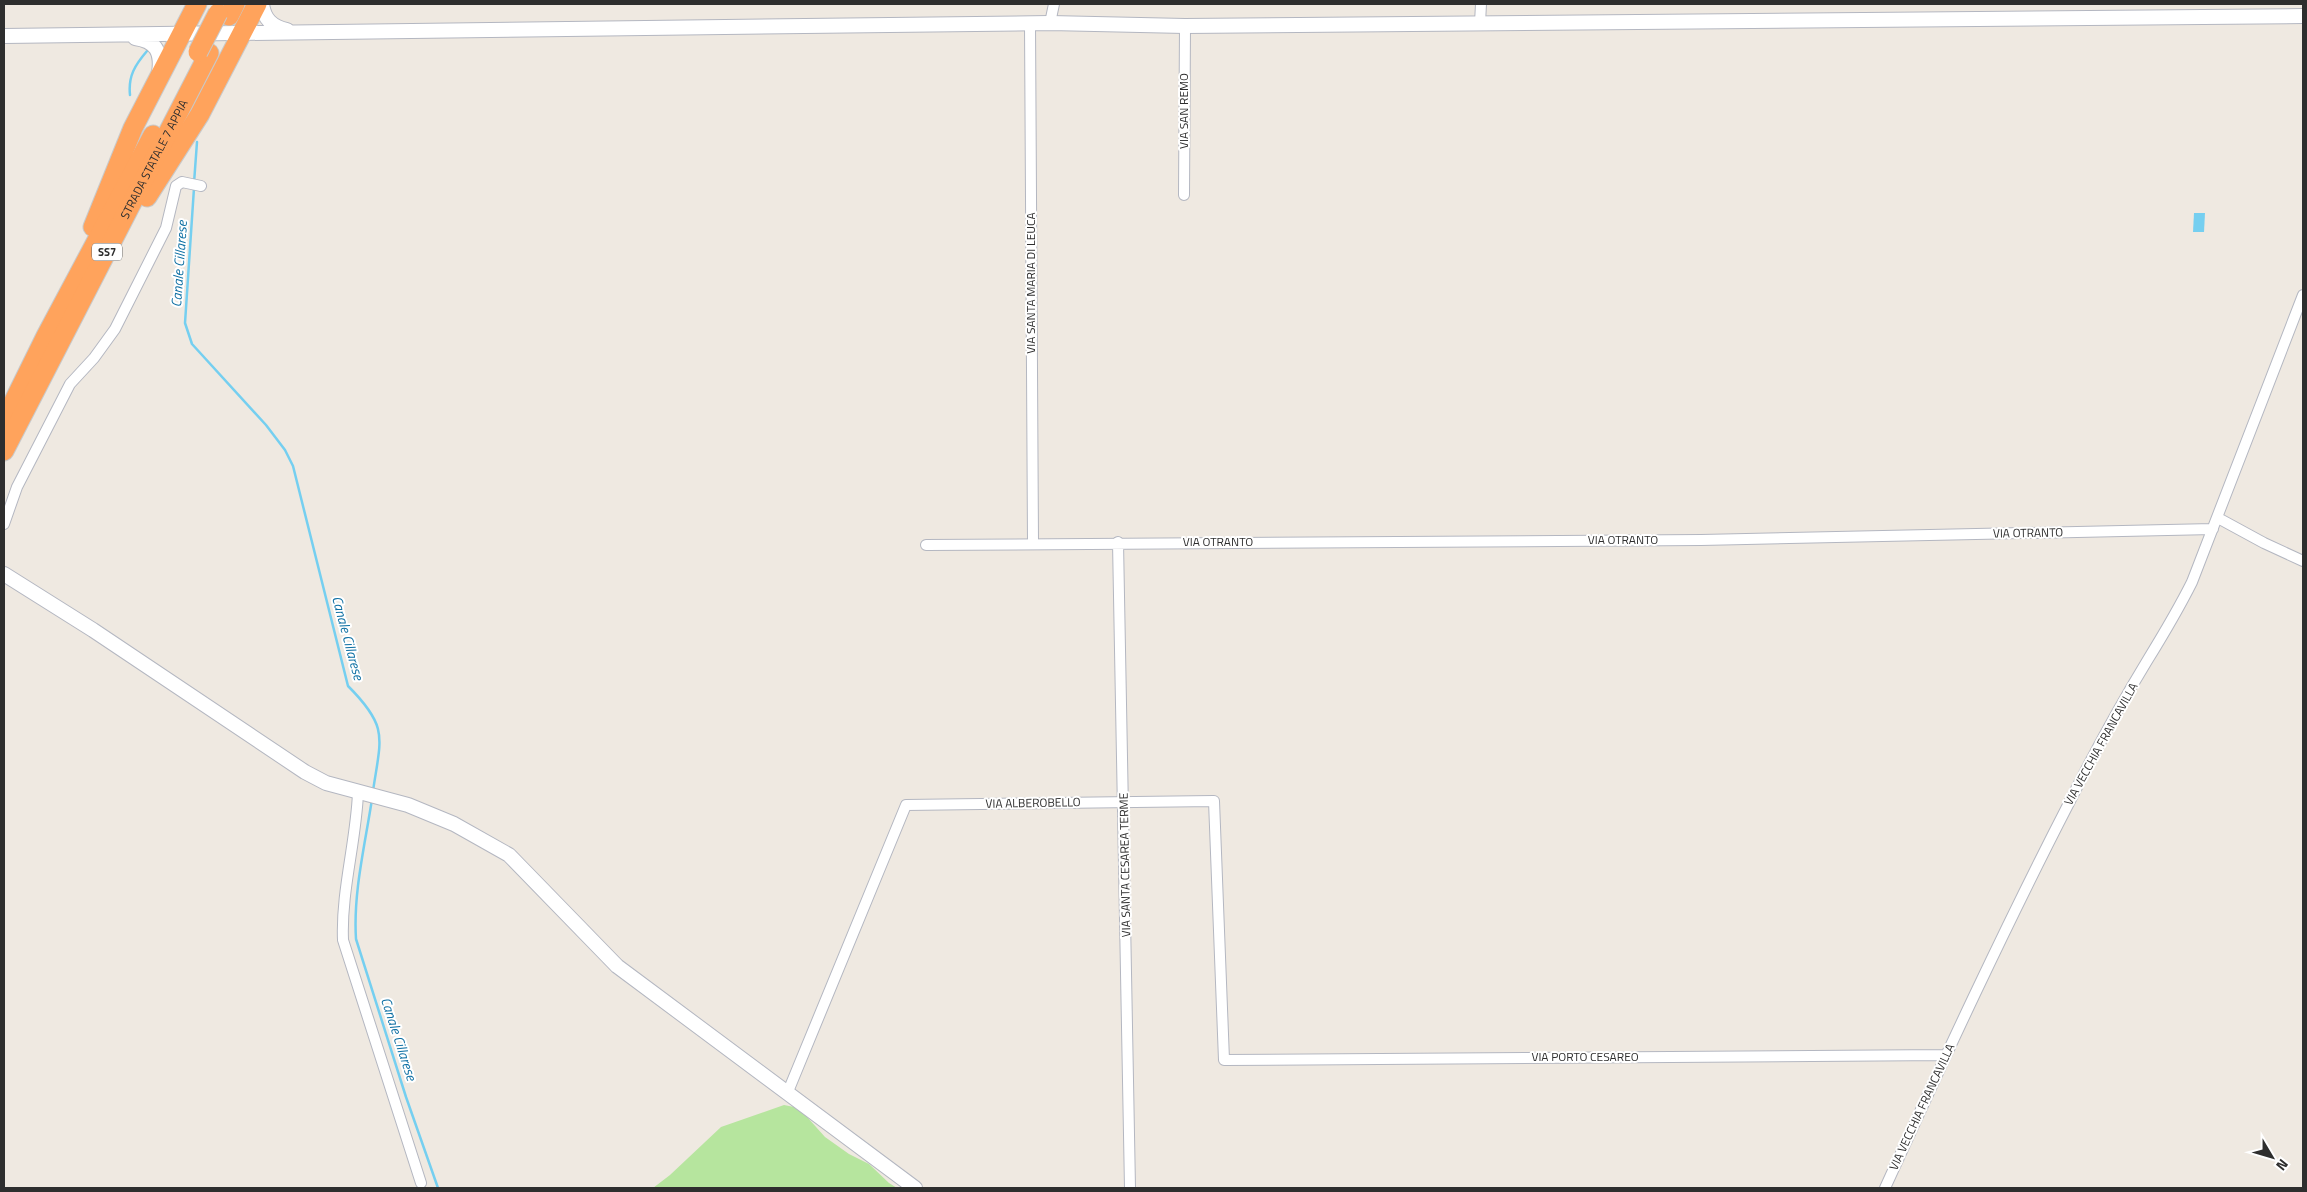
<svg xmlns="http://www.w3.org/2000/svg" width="2307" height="1192" font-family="'Titillium Web',sans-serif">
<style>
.green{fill:#b6e59e}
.water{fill:#75cff0}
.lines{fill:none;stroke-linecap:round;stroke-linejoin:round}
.stream{stroke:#75cff0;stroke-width:2.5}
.street-casing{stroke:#b4b7c1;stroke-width:12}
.secondary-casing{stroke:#b4b7c1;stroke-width:16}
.highway-casing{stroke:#c9c9c9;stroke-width:21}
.street{stroke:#fff;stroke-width:10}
.secondary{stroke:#fff;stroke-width:14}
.highway{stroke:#ffa35c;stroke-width:19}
.highway-bridge-casing{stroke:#c9c9c9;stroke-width:21;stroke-linecap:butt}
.highway-bridge{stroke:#ffa35c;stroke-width:19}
.labels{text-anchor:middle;stroke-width:4;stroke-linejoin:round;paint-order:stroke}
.shield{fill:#fff;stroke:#6d6d6d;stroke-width:1}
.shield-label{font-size:11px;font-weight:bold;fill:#2e2e2e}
.street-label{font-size:12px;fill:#2e2e2e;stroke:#fff}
.water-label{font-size:14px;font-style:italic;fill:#0d6fa3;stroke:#fff}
</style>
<rect width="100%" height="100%" fill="#efe9e1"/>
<path class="green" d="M784,1105L799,1108L825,1137L849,1154L869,1164L889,1183L897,1188H653L670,1175L721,1127Z"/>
<path class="water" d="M2194,213H2205L2204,232H2193Z"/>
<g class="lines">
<path class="stream" d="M130,95C128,76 135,65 147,51
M194,183L197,142
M194,188L185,323L192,344L266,425L285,450L293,466L348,686C389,727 381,737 373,791
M372,799C365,845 353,893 356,939L406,1097L438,1188"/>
<g class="street-casing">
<path id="street" d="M1050,23L1054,4
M1480,23L1481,4
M1030,24L1033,542
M1184,195L1185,26
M2218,518L2264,543L2303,561
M4,524L17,487L70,384L94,358L115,329L166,228L176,186L182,182L201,186
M1118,542L1130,1188
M926,545L1701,540L2213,529
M358,793C356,842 341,891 343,940L421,1183
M787,1094L906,805L1214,801L1224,1060L1946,1055
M1885,1188C1944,1059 2004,929 2069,803C2093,755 2119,707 2147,661C2163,635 2178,610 2192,582L2303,295"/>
</g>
<g class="secondary-casing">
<path id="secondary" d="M262,4C264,19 272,27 287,30
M4,36L1050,23L1185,26L2303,16
M135,38C157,41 162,53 159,74
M4,574L93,630L305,772L326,783L408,805L454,824L509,855L617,966L915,1188"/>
</g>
<g class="highway-casing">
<g id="highway">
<path d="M229,16L235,4"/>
<path d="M147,197L200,114L257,4"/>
<path d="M93,227L133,128L197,4"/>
<path d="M4,421L46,336L153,135"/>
<path id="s1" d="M4,451L209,53"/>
</g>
</g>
<use href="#street" class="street"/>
<use href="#secondary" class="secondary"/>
<use href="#highway" class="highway"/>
<g class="highway-bridge-casing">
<path id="highway-bridge" d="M198,52L218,13"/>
</g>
<use href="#highway-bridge" class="highway-bridge"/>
</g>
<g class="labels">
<rect class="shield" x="92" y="243.5" width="30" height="17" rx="4"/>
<g class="shield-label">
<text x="107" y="256">SS7</text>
</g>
<g class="street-label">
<text transform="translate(1184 111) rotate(-90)" y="4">VIA SAN REMO</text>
<text dy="4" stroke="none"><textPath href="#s1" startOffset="328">STRADA STATALE 7 APPIA</textPath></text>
<text transform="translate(1031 283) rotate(-90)" y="4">VIA SANTA MARIA DI LEUCA</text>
<text transform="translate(2028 533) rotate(-1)" y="4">VIA OTRANTO</text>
<text x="1623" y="544">VIA OTRANTO</text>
<text x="1218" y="546">VIA OTRANTO</text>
<text transform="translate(2101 744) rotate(-61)" y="4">VIA VECCHIA FRANCAVILLA</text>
<text transform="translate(1033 803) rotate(-1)" y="4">VIA ALBEROBELLO</text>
<text transform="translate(1125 865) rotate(-91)" y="4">VIA SANTA CESAREA TERME</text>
<text x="1585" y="1061">VIA PORTO CESAREO</text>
<text transform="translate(1922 1107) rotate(-65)" y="4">VIA VECCHIA FRANCAVILLA</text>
</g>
<g class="water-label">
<text transform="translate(179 264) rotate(-86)" y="5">Canale Cillarese</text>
<text transform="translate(348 638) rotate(75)" y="5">Canale Cillarese</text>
<text transform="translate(399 1039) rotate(72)" y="5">Canale Cillarese</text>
</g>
</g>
<rect width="2307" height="1192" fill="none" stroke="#2e2e2e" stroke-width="10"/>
<g transform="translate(2272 1157) rotate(128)" stroke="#ffffff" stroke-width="4" paint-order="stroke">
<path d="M0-4L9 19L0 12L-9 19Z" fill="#2e2e2e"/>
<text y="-8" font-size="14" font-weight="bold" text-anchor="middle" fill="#2e2e2e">N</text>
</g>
</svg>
